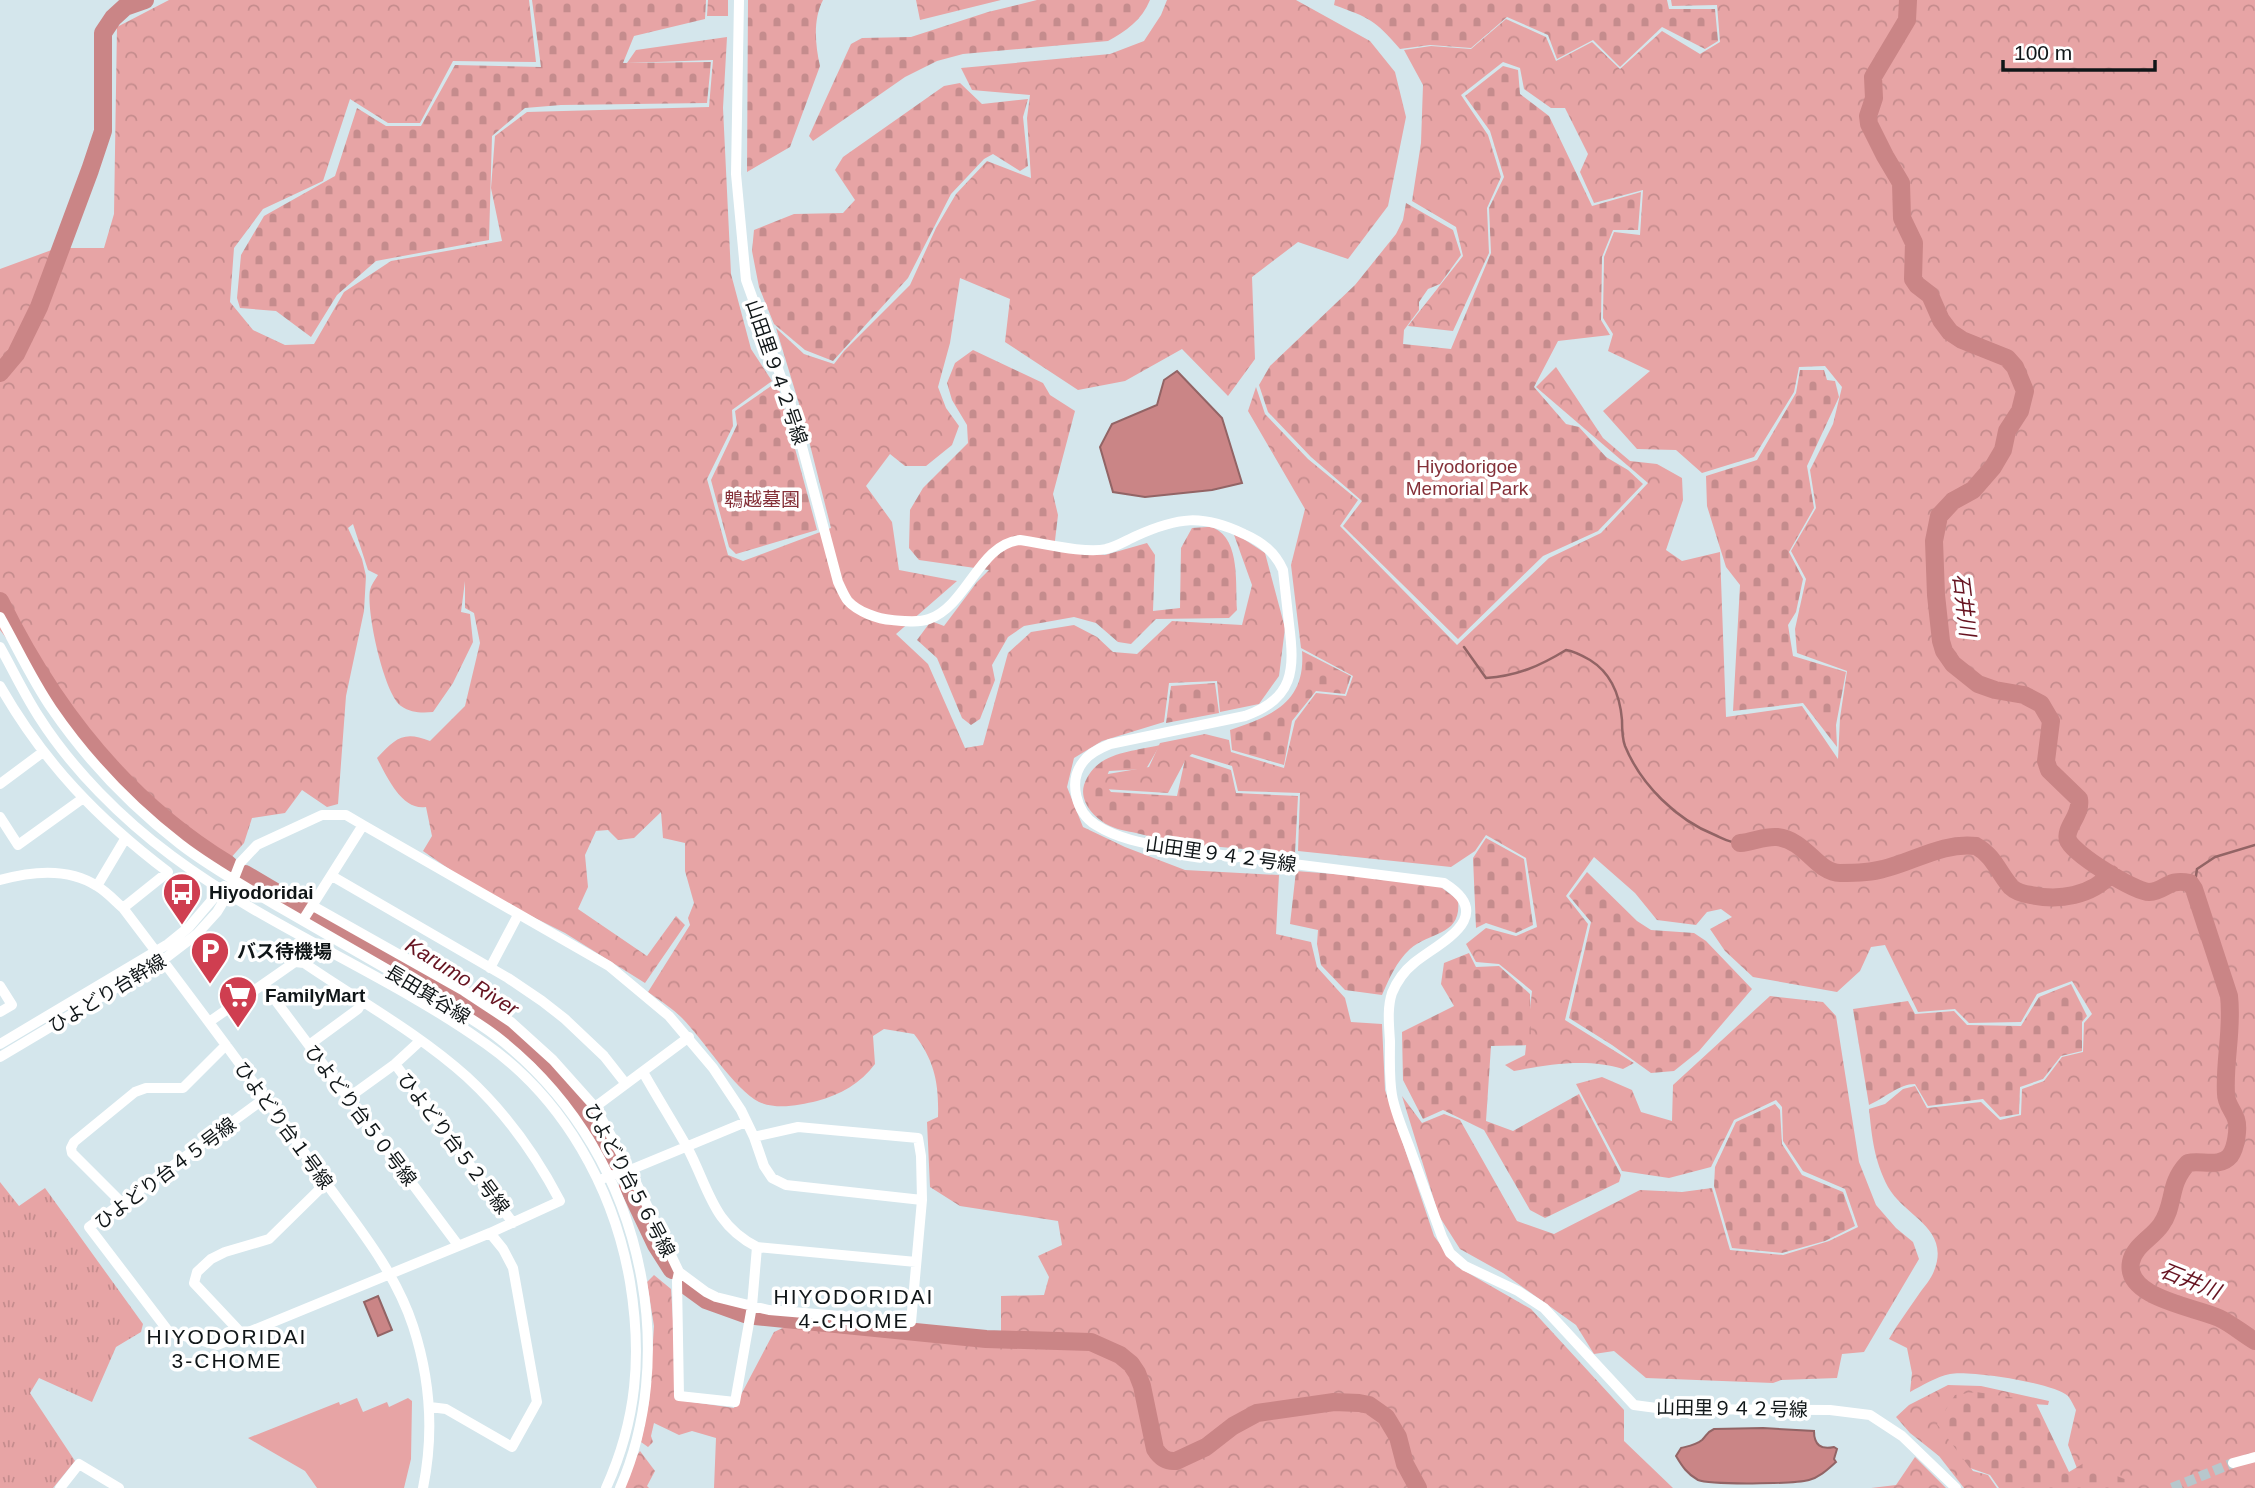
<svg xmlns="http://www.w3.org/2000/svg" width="2255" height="1488" font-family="Arial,'Noto Sans JP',sans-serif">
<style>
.grass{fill:#e7a4a5}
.forest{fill:url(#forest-crowns)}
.cemetery{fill:url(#cemetery-stones)}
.park{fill:url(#park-tufts)}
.water{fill:#ca8586;stroke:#926465;stroke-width:2}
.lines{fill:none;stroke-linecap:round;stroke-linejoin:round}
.stream{stroke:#926465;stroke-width:2.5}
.river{stroke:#ca8586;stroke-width:18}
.minor-tunnel{stroke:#b7c7cc;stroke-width:10;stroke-dasharray:10 5;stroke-linecap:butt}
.minor{stroke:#fff;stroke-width:10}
.labels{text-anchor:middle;stroke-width:7;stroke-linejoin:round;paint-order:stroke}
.street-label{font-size:19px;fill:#101618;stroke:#fff}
.park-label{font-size:19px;fill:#843038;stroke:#fff}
.poi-label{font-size:19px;font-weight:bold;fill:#101618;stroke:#fff;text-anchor:start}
.water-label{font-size:21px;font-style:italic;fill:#661320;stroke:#fff}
.neighbourhood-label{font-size:21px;letter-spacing:2px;fill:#101618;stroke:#fff}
</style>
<defs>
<pattern id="forest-crowns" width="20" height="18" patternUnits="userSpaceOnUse" patternTransform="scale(1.75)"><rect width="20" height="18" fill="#e7a4a5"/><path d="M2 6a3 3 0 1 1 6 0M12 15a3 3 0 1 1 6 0" fill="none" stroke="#c58c8d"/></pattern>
<pattern id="cemetery-stones" width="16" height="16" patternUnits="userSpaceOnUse" patternTransform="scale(1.75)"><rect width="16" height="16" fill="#e7a4a5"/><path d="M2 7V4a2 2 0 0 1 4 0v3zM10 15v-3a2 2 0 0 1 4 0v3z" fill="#c58c8d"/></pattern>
<pattern id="park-tufts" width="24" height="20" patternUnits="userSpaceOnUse" patternTransform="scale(1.75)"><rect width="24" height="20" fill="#e7a4a5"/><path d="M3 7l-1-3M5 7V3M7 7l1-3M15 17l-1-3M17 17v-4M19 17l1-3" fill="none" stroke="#c58c8d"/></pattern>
</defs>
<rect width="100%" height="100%" fill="#d4e6ec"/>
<path class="grass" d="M357,1398L363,1412L387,1402L389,1407L408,1398L412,1401L411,1459L404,1488H317L305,1471L248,1438L339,1402L340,1405Z"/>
<path class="forest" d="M169,0H529L536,62L453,61L420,123H388L350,99L323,181L263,209L234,248L230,302L253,330L285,345L314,344L344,292L391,261L502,241L491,188L495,136L527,112L709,107L713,60L627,63L636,50L727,37L723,108L731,274L751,349L772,381L732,410L733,426L707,479L728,555L743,561L831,528L803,417L776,328L804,354L834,364L844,351L910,285L936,228L956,194L987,161L1031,178L1027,118L1030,95L972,90L961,68L1110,54L1144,41L1161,15L1167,0H1296L1370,41L1395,72L1406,117L1388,206L1348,259L1298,242L1252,277L1255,359L1228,396L1182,349L1125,381L1078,390L1005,342L1010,299L960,278L950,343L938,387L946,408L959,426L952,445L926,466H905L890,454L866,486L892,522L899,570L957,581L896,634L928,664L965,748L983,745L1008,653L1031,632L1074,625L1097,637L1113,652L1137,654L1172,621L1242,625L1252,585L1233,532L1265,553L1285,628L1279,676L1259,704L1220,712L1217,681L1169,683L1164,722L1102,741L1074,758L1067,787L1083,827L1125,847L1185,870L1279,875L1276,934L1311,942L1317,967L1345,998L1351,1022L1382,1024L1385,1090L1434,1236L1456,1266L1531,1309L1624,1410V1441L1673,1488H714L716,1438L692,1431L679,1435L654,1423L651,1436L653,1442L648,1447L641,1442L649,1402L654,1326L647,1282L654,1275L671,1289L678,1400L734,1408L774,1332L787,1326L816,1325L1001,1334V1296L1044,1295L1049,1277L1038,1256L1062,1245L1058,1221L960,1206L930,1187L927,1122L938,1117C939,1084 935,1061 914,1034L884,1029L873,1036L875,1064C861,1083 840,1095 817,1101C800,1105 777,1110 759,1102C735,1090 703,1039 682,1018C672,1008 659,1000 648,992L690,925L688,918L694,903L685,871V843L663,838L661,812L634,838L618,840L608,830L596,831L585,855L588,887L578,909L647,956L676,916L685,925L645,983L565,933L481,891L423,851L432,836L426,807C402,811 387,777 377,758C395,739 403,730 430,741L465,706L480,643L474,613L465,608V581L461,612L470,614L473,642L453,683L433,712C422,713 411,713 401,706C384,694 366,611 370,590C371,585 375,580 378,575L368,570L353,524L348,528L362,559L366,576L364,611L346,696L338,804L327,807L302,790L285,813L252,818L244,843L229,860L182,836L83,739L0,630V269L57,248H104L114,214L117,27Z
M708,0H728V16H707Z
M916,0H1001L920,20Z
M1671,0H2255V1488H2110L2078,1471L2068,1445L2076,1410C2074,1406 2071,1400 2068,1396C2054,1383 1969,1370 1950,1374C1936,1377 1923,1385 1910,1392L1912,1373L1907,1348L1889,1339C1898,1323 1909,1309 1919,1294C1924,1287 1931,1279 1934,1271C1951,1228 1905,1217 1888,1187C1874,1160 1872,1138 1869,1109L1885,1104L1903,1089L1915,1086L1927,1108L1981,1102L2000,1120L2021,1115L2022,1089L2044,1081L2062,1057L2083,1052L2084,1023L2092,1014L2072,981L2037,994L2021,1022L1969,1023L1955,1009L1918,1012L1885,945L1871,947L1860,971L1837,992L1753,977L1725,951L1710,929L1732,917L1721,909L1707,912L1696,925L1657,920L1635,893L1594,857L1566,896L1588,924L1565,1020L1634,1063L1623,1069C1589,1058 1549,1064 1514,1071L1505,1065L1525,1055L1532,991L1499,964L1476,962L1466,944L1486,928L1516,936L1537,927L1526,858L1486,835L1475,851L1451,867L1298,851L1300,793L1238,791L1232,766L1192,754L1186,759L1168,793L1104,789L1102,775L1149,767L1160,743L1205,734L1229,740L1231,752L1284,768L1295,721L1316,693L1346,696L1353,676L1301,648L1291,565L1305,509L1248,411L1256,387L1265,414L1308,459L1358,500L1340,526L1457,645L1549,558L1601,533L1648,483L1536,387L1556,367L1603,438L1630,461L1657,464L1682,478L1683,500L1666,550L1682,561L1720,552L1726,717L1802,706L1838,759L1840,718L1847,671L1797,653L1795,629L1806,579L1791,551L1816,508L1810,470L1833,424L1842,387L1825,366L1799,367L1794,392L1754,457L1702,473L1676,450L1637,449L1603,411L1650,371L1608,351L1613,334L1603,318L1604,257L1614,232L1640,235L1643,190L1594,203L1580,172L1588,154L1565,108H1551L1524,89L1520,68L1503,62L1461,95L1488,135L1501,177L1487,208L1489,253L1453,331L1408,326L1463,256L1456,227L1412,201L1421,143L1423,85L1404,50L1431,46L1471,49L1506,19L1546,37L1556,61L1592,42L1620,69L1662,31L1700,54L1720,42L1717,5L1672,6Z
M1770,996L1823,1002L1836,1016L1859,1162L1876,1205L1896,1228L1913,1242L1919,1259L1864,1352L1842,1354L1837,1378L1781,1380L1773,1383L1646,1378L1614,1351L1594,1354L1576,1325L1503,1273L1460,1249L1439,1216L1402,1096L1422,1123L1444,1114L1460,1120L1517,1221L1554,1234L1640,1190L1682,1192L1712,1188L1730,1250L1783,1255L1829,1241L1858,1227L1845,1189L1803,1171L1783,1141L1782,1107L1776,1100L1734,1120L1711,1167L1669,1178L1622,1171L1576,1084L1602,1077L1632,1090L1641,1112L1672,1121L1673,1085Z
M1948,1385L1981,1386L2049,1401L2048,1405L2032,1404L1939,1424L1973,1471L1988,1475L1997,1488H1964L1939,1456L1910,1433L1896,1417L1909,1405Z
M640,1451L655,1471L647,1486L649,1488H625L633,1461Z
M1915,1457L1946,1488H1871L1896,1485Z"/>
<path class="cemetery" d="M532,0H706L705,19L634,36L623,63L711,62L707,103L561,105L525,108L492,136L489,240L376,261L337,295L311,337L276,311L240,308L237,298L241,255L264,216L335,176L357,108L386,126H421L455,65L541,67Z
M748,0H823C813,19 815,44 820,66L790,147L747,172Z
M1037,0H1150C1142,20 1126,31 1108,41L963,54L937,61L905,77L813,141L809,136L851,44L862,38L911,37L988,12Z
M1335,0H1667L1669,9H1715L1718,41L1705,49L1662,27L1620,67L1593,40L1557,59L1548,35L1507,17L1471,48L1430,45L1400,49C1375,20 1370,18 1334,5Z
M1503,66L1518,70L1520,94L1549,116L1592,206L1641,192L1638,230H1613L1602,257L1601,320L1610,335L1558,341L1534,387L1566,424L1579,427L1606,457L1628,470L1643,484L1598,531L1543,556L1458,639L1343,526L1362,501L1311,457L1268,412L1259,385L1270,366L1355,285L1396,234L1403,220L1406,203L1453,230L1461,255L1440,284L1428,289L1419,302V310L1404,330L1403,344L1451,349L1491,253L1489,208L1504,177L1490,131L1465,96Z
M960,83L982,104L1028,99L1023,117L1028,166L1020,171L993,154L984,159L951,194L908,278L833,361L805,350L774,324L759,287L752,251L754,230L794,214L843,213L855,200L835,170L843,157L944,86Z
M973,350L1043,383L1050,395L1075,411L1053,494L1058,515L1054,549L1105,555L1147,543L1155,555L1153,611L1180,608L1181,548L1192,528C1199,528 1208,526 1214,528C1241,540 1235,586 1237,610L1229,618L1156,619L1131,644L1118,642L1096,623L1074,617L1024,626L1008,637L992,665L995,680L980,719L971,725L962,718L937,658L917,640L931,621L944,626L977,582L989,570L919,560L909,548L910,510L923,488L968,443L967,425L952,400L947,383L955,363Z
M1800,370H1824L1827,380L1835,381L1839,397L1807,466L1814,508L1789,552L1803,579L1796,612L1788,625L1793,656L1846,672L1836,725L1837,747L1803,703L1733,711L1740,585L1726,567L1707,506L1706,476L1757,460L1796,393Z
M777,382L817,530L736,554L729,547L711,480L737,425L735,411Z
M1302,651L1351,676L1345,694L1316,691L1292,721L1284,765L1232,750L1230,730C1272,716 1306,702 1302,651Z
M1215,683L1219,713L1166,723L1171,686Z
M1160,745L1146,769L1109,771L1104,783L1111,792L1177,796L1186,755L1231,770L1236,793L1298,796L1295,853C1242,848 1187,847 1136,833C1128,831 1118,830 1110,826C1095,819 1079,802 1084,785C1095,752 1131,752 1160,745Z
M1486,838L1524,859L1533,925L1516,933L1486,923L1476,928L1473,858Z
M1296,871L1434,882L1458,900C1462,936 1431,931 1410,949C1396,962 1389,979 1382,995L1345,990L1321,965L1317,944L1318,930L1290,924Z
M1587,872L1637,921L1651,930L1694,933L1706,941L1752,989L1699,1051L1674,1071L1651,1073L1612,1045L1569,1018L1591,922L1569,896Z
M1469,953L1476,967L1499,966L1530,994L1531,1045L1491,1046L1486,1121L1513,1131L1579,1094L1621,1175L1619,1182L1545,1218L1530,1210L1484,1130L1443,1110L1423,1119L1403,1080L1402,1032L1454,1006L1441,984L1444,963Z
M2071,984L2087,1016L2082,1022V1051L2061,1056L2043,1079L2020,1087L2019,1114L2000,1117L1983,1099L1928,1106L1915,1084C1899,1084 1885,1098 1869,1105L1853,1009L1908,1001L1915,1014L1954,1011L1967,1025L2021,1026L2039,997Z
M1775,1104L1780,1110L1782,1144L1802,1175L1843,1192L1855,1226L1825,1241L1782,1253L1732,1248L1714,1186L1715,1167L1736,1122Z
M1976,1392L2035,1401L2069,1472L2084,1463L2132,1482V1488H1999L1990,1475L1970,1468L1937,1424L1955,1395Z"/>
<path class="park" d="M0,1182L19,1206L45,1188L143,1324L141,1332L116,1347L92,1402L39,1378L30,1393L75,1461L53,1488H0Z"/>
<path class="water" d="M1177,371L1222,418L1242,483L1212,490L1145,497L1113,492L1100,447L1112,424L1157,405L1164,380Z
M378,1296L392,1330L378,1336L364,1302Z
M1763,1428L1814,1431C1814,1445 1821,1450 1834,1447L1837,1449L1834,1459L1836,1462C1828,1469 1820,1477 1809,1480C1794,1484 1710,1485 1698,1480C1687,1474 1682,1466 1676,1456L1681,1448C1689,1446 1696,1445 1702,1440C1707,1435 1707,1432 1714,1429Z"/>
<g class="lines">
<path class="stream" d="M1464,647L1486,678C1517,676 1540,666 1566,650C1574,651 1583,656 1590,660C1611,673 1620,696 1622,720C1622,729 1622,738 1625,746C1641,785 1677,820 1715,835C1724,839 1730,843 1740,843
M2194,889L2197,869L2215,857L2255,845"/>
<path class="river" d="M1908,0L1907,20L1873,77L1874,98L1868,116L1869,124L1885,156L1901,183L1902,218L1914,243L1913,279L1917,285L1930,295L1941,320L1950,332L1962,340L2007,358L2015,367L2025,391L2020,411L2007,431L2003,450L1993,467L1973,490L1953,501L1939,516L1934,541L1936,595L1941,641L1944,651L1953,664L1978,684L1995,690L2024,695L2041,704L2051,721L2046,761L2049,770L2079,799C2082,815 2064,828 2068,840C2072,853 2135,892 2149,892C2166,891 2167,878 2190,883L2194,889L2229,996C2233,1029 2224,1061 2226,1094C2226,1104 2233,1110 2236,1119C2239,1128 2236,1148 2230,1156C2220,1168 2201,1160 2188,1163C2167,1185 2176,1204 2161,1225C2152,1238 2134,1246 2131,1262C2124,1298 2196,1307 2219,1318C2232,1324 2243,1334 2255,1341
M0,373L16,354L39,307L90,170L103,131V33L113,18L125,7L145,0
M0,601C52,707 126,802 228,864
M1740,843C1753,842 1764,836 1777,837C1806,840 1817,873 1840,873C1854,873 1869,873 1883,869C1914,862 1942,842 1976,846C1994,856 1998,872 2011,887C2015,891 2024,894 2031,895C2059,901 2091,896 2111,874
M245,874L306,910
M316,916L468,1002L541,1057L601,1132L617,1163
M628,1186L656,1245L672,1270
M684,1284L706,1300L745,1314
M755,1316L986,1339L1091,1342L1120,1355L1131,1364L1137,1373L1142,1386L1155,1449C1160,1457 1166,1462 1176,1461L1206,1447L1233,1426L1257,1413L1334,1402L1359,1403L1369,1405L1386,1417L1398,1437L1405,1464L1418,1488"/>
<path class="minor-tunnel" d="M2172,1488L2233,1463"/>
<path class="minor" d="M739,0L736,174L746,280L791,405L838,582C841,588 844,596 848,601C858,612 878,619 892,620C904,621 918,623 929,619C967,606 979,544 1020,540C1042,543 1086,554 1106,549C1116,547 1127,540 1136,536C1178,517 1202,514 1244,534C1262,542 1275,552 1283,570C1285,588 1287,606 1289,624C1295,670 1294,699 1245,716L1110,744C1100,748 1089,753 1083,762C1068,781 1076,813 1096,825C1120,840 1148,844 1175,849L1444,883C1498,917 1440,942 1414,963C1404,971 1397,981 1392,993C1387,1008 1389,1025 1390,1041C1390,1059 1389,1078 1392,1095C1395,1112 1403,1130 1409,1146C1420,1176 1431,1207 1442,1237L1450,1253L1465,1266L1518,1291L1544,1308L1634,1405L1664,1409L1830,1410L1870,1415L1902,1436L1956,1488
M0,617C17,647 32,680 52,709C87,760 131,806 180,844C211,868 246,887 279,907C323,932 367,958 411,983C439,1000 470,1016 496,1036C575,1097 625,1184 642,1281C654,1350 648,1424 620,1488
M0,647C13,670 24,694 39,717C72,769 122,819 172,856C270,929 386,973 486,1044C564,1099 614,1189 630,1282C642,1355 637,1420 606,1488
M0,686C44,763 98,819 168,872L123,908
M0,784L43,752
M0,817L18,845L82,799
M332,876L508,978L542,1001L565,1019L604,1056L626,1084
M0,880C32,871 68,867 97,886C107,892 115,901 123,908C189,995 255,1083 319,1173C353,1221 394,1268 413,1326C430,1378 434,1434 423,1488
M97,886L125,839
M303,920L363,825L609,966L669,1016L713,1068L741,1110L754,1137L764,1166L772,1178L786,1185L922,1200L911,1322L769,1310L716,1297L706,1292L679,1272L630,1170L595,1107L553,1060L511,1022L464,991L313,906
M490,968L518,915
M264,985L458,1245
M0,986L12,1005L0,1012
M209,1022L295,962L304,963C358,1000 418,1033 467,1077C506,1113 536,1155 560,1201L490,1233L217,1345L169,1332L89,1227L265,1098
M0,1044L168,944L189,927L224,886
M309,1045L358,1009L362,1002
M0,1057L163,960L197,934L217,912L228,894L240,863L257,845L322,815H346L363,825
M395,1064L513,1223
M643,1072C657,1097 673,1122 687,1147C709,1188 712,1224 757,1247L916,1262
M348,1098L395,1064L420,1041
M595,1107L689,1037
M754,1137L798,1127L918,1138L921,1156L922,1200
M604,1178L630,1170L746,1122
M122,1203L72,1153L71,1148L74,1142L135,1092L146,1088H183L226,1045
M679,1272L677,1281L679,1396L735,1402L752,1306L757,1247
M242,1334L194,1283L197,1272L211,1259L225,1252L269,1239L326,1183
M430,1407L446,1409L512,1447L537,1402L513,1268L503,1249L490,1233
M2233,1463L2255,1457
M60,1488L79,1464L119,1488"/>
</g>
<defs>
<g id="bus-pin" transform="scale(2.0125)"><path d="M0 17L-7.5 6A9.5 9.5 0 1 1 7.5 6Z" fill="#cf3e50" stroke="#fff"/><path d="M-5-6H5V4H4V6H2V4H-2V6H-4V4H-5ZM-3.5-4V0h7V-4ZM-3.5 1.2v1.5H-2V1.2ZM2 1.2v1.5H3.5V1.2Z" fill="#fff"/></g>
<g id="parking-pin" transform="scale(2.0125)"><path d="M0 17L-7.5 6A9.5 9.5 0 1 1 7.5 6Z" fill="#cf3e50" stroke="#fff"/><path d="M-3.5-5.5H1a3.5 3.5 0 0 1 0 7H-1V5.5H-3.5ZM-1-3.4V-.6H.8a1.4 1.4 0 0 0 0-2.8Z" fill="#fff"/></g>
<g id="supermarket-pin" transform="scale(2.0125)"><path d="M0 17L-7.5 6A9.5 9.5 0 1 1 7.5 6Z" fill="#cf3e50" stroke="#fff"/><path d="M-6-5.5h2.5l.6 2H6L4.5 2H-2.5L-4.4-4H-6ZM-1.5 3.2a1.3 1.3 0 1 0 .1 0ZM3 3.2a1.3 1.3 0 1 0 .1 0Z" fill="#fff"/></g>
</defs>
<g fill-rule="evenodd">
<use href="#bus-pin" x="182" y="892"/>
<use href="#parking-pin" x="210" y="951"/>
<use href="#supermarket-pin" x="238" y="995"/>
</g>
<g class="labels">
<g class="street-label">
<text transform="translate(777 372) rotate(71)" y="7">山田里９４２号線</text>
<text transform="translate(1221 854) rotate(8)" y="7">山田里９４２号線</text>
<text transform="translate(107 993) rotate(-31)" y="7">ひよどり台幹線</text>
<text transform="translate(428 994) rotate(31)" y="7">長田箕谷線</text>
<text transform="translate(361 1115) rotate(53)" y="7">ひよどり台５０号線</text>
<text transform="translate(284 1125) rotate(54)" y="7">ひよどり台１号線</text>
<text transform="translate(454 1143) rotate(53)" y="7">ひよどり台５２号線</text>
<text transform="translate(165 1173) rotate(-37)" y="7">ひよどり台４５号線</text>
<text transform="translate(630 1180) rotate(62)" y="7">ひよどり台５６号線</text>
<text transform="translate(1732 1408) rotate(1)" y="7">山田里９４２号線</text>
</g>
<g class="park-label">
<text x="1467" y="473">Hiyodorigoe<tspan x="1467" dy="22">Memorial Park</tspan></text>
<text x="762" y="506">鵯越墓園</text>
</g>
<g class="poi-label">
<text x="209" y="899">Hiyodoridai</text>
<text x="237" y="958">バス待機場</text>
<text x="265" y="1002">FamilyMart</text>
</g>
<g class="water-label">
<text transform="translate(1964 605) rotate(83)" y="7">石井川</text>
<text transform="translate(462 977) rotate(32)" y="7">Karumo River</text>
<text transform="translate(2190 1281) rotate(22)" y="7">石井川</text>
</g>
<g class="neighbourhood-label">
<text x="854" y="1304">HIYODORIDAI<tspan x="854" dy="24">4-CHOME</tspan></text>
<text x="227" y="1344">HIYODORIDAI<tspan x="227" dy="24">3-CHOME</tspan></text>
</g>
</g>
<path d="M2003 60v10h152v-10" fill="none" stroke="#101618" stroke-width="3.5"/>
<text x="2014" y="60" font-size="21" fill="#101618" stroke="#ffffff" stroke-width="5" paint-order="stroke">100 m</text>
</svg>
